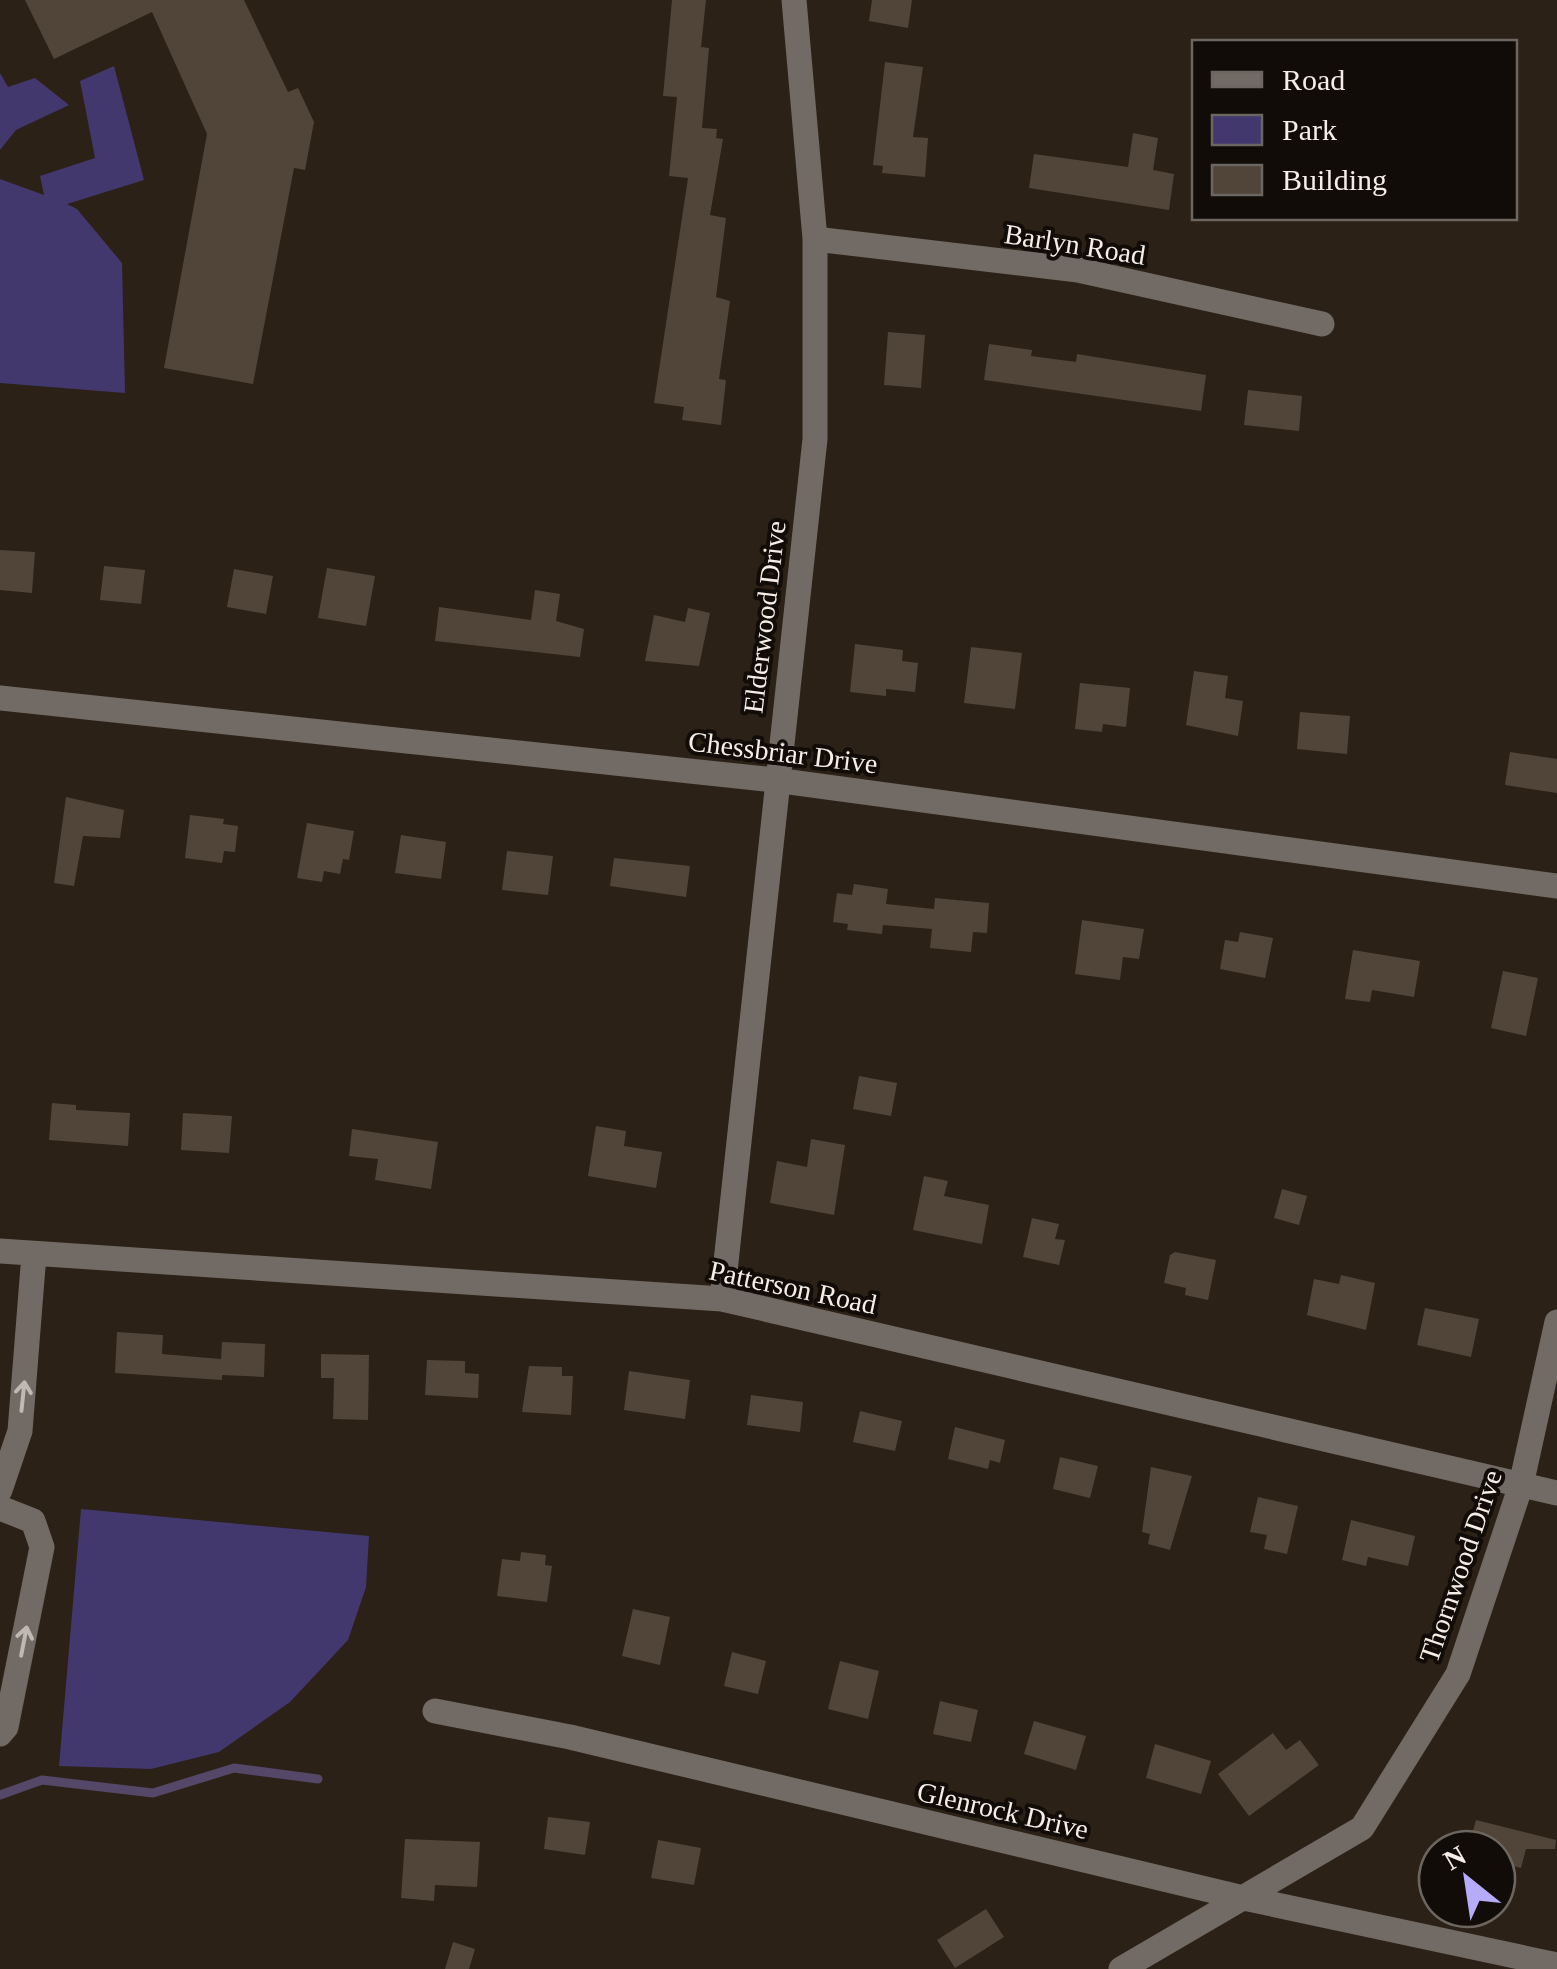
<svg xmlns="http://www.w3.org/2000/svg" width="1557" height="1969" font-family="'Times New Roman',serif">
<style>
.green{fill:#42386d}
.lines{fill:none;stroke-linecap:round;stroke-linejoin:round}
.stream{stroke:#554767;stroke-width:9}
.building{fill:#514539}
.minor{stroke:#716a65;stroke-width:25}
.oneway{stroke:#c0b9b2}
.labels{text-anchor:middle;stroke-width:8;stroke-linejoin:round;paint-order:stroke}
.street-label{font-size:28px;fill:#f5ede6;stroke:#110c07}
</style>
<rect width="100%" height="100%" fill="#2c2116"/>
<path class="green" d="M114,66L144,180L67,204L77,209L122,263L125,393L0,383V179L44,195L40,176L95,158L80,81Z
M0,73L8,87L35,78L69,105L16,130L0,150Z
M81,1509L369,1536L366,1587L348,1640L290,1702L219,1752L151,1769L59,1766Z"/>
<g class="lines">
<path class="stream" d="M0,1795L42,1780L153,1793L234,1768L318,1779"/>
</g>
<path class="building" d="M25,0H244L288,92L298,88L314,122L305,170L294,168L253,384L164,368L207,134L152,12L54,59Z
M672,0H706L701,47L709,48L702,128L717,129L716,138L723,139L710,215L726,218L716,297L730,301L719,379L726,380L721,425L682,420L684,407L654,403L688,178L669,176L677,97L663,96Z
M872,0H912L908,28L869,21Z
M885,62L923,67L913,137L928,138L925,177L882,173L883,166L873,165Z
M1133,133L1158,138L1153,170L1174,174L1169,210L1029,188L1034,154L1128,167Z
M888,332L925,335L921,388L884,385Z
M989,344L1032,350L1031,356L1076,362L1077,354L1206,375L1201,411L984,380Z
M1248,390L1302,396L1299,431L1244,425Z
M0,550L35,552L32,593L0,590Z
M104,566L145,570L141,604L100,600Z
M327,568L375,576L366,626L318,618Z
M234,569L273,576L266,614L227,607Z
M535,590L560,594L556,621L584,629L580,657L435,641L439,607L531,620Z
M688,608L710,613L699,666L645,661L654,615L685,622Z
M855,644L903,650L902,661L918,663L915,692L886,689V696L850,692Z
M971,647L1022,653L1015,709L964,703Z
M1194,671L1228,676L1225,698L1243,701L1238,736L1186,725Z
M1080,683L1130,688L1126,727L1103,724L1102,732L1075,729Z
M1300,712L1350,716L1347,754L1297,749Z
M1510,752L1557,759V793L1505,785Z
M66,797L124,810L120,838L83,836L74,886L54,883Z
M190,815L224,819L223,824L238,826L235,852L224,851L222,863L185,858Z
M307,823L354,831L349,860L343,859L340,874L324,871L322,882L297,878Z
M401,835L446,842L441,879L395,873Z
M507,851L553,856L548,895L502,890Z
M614,858L690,866L686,897L610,886Z
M854,884L888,889L886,904L934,909L935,898L989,903L987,933L973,932L971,952L930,948L932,929L883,925L882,934L847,930L848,924L833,922L837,893L852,895Z
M1082,920L1144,929L1139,959L1123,957L1120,980L1075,974Z
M1240,932L1273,938L1265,978L1220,969L1225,940L1238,942Z
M1353,950L1420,961L1414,997L1372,990L1370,1002L1345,999Z
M1503,971L1538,978L1526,1036L1491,1028Z
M859,1076L897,1083L891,1116L853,1109Z
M52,1103L76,1105V1110L130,1113L128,1146L49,1140Z
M183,1113L232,1116L229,1153L181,1150Z
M596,1126L626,1131L624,1146L662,1152L656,1188L588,1176Z
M352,1129L438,1142L431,1189L375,1180L378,1159L349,1156Z
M811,1139L845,1145L834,1215L770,1203L777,1161L807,1167Z
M924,1176L948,1181L944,1196L989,1205L982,1244L913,1230Z
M1282,1189L1307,1196L1299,1225L1274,1218Z
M1032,1218L1059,1224L1055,1239L1065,1240L1059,1265L1023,1257Z
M1175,1252L1216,1260L1208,1300L1185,1295L1186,1288L1164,1283L1170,1255Z
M1341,1275L1375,1283L1366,1330L1307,1315L1314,1279L1339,1284Z
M1425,1308L1479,1319L1471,1357L1417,1345Z
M117,1332L163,1335L162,1354L221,1359L222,1342L265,1344L264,1377L222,1375V1380L115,1373Z
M321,1354L369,1355L368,1420L333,1419L334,1378H321Z
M427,1360L465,1361V1373L479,1374L478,1398L425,1395Z
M529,1366L562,1367V1376H573L571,1415L522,1412Z
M629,1371L690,1380L685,1419L624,1410Z
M751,1395L803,1402L800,1432L747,1425Z
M860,1411L902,1421L895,1451L853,1442Z
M955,1427L1005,1440L1000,1463L990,1460L988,1469L948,1459Z
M1060,1457L1098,1466L1090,1498L1053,1489Z
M1151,1467L1192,1476L1170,1550L1148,1544L1150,1534L1142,1532Z
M1258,1497L1298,1506L1287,1554L1264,1549L1267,1535L1250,1532Z
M1351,1520L1415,1536L1408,1566L1368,1557L1366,1566L1342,1560Z
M521,1552L546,1555L545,1565L552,1566L547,1602L497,1596L502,1559L520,1561Z
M633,1609L670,1617L660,1665L622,1656Z
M732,1652L766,1661L758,1694L724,1686Z
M840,1661L879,1671L868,1719L828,1709Z
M940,1701L978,1710L971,1742L933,1734Z
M1034,1721L1086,1736L1076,1770L1024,1754Z
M1273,1733L1286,1750L1300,1740L1319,1765L1249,1816L1218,1774Z
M1155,1744L1211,1761L1201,1794L1146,1778Z
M548,1817L590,1822L585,1855L544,1849Z
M1476,1820L1556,1840L1555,1849H1526L1521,1868L1497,1862V1849H1468Z
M405,1839L480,1842L477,1887L435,1885L434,1901L401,1898Z
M658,1840L701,1848L694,1885L651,1878Z
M986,1909L1004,1937L955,1968L937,1940Z
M453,1942L475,1949L469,1969H445Z"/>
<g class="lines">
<path class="minor" d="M815,239L1078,270L1322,324
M0,698L775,780L1557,886
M0,1251L722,1299L1557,1493
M722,1299L815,439V239L794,0
M0,1490L20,1431L34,1254
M0,1508L33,1521L42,1547L6,1727L0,1734
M435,1711L570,1737L1239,1897L1557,1965
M1121,1969L1362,1828L1458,1674L1521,1485L1557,1322"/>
</g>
<defs><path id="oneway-shaft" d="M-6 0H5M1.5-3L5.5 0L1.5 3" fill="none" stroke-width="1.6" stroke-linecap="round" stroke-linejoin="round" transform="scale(2.5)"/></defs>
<g class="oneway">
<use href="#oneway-shaft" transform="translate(23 1396) rotate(-84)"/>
<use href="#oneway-shaft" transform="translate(24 1641) rotate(-79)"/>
</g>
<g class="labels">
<g class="street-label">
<text transform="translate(1075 244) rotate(9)" y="10">Barlyn Road</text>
<text transform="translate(764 617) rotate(-83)" y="10">Elderwood Drive</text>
<text transform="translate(783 752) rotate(7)" y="10">Chessbriar Drive</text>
<text transform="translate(793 1287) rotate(12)" y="10">Patterson Road</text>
<text transform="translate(1460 1566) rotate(-71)" y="10">Thornwood Drive</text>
<text transform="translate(1003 1810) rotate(13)" y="10">Glenrock Drive</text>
</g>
</g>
<rect x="1192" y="40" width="325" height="180" fill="#110c07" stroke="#6c6660" stroke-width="2.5"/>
<rect x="1212" y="72" width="50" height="15" fill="#716a65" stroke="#6c6660" stroke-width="2.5"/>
<text x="1282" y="90" font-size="30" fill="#f5ede6">Road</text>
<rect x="1212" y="115" width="50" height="30" fill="#42386d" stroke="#6c6660" stroke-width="2.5"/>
<text x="1282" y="140" font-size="30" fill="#f5ede6">Park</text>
<rect x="1212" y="165" width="50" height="30" fill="#514539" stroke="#6c6660" stroke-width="2.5"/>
<text x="1282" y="190" font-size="30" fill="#f5ede6">Building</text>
<g transform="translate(1467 1879) rotate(330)"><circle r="48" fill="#110c07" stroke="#6c6660" stroke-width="2.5"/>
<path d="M0-8L18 38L0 25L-18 38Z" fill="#b6abf8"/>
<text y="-15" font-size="28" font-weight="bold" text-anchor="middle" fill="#f5ede6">N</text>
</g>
</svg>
